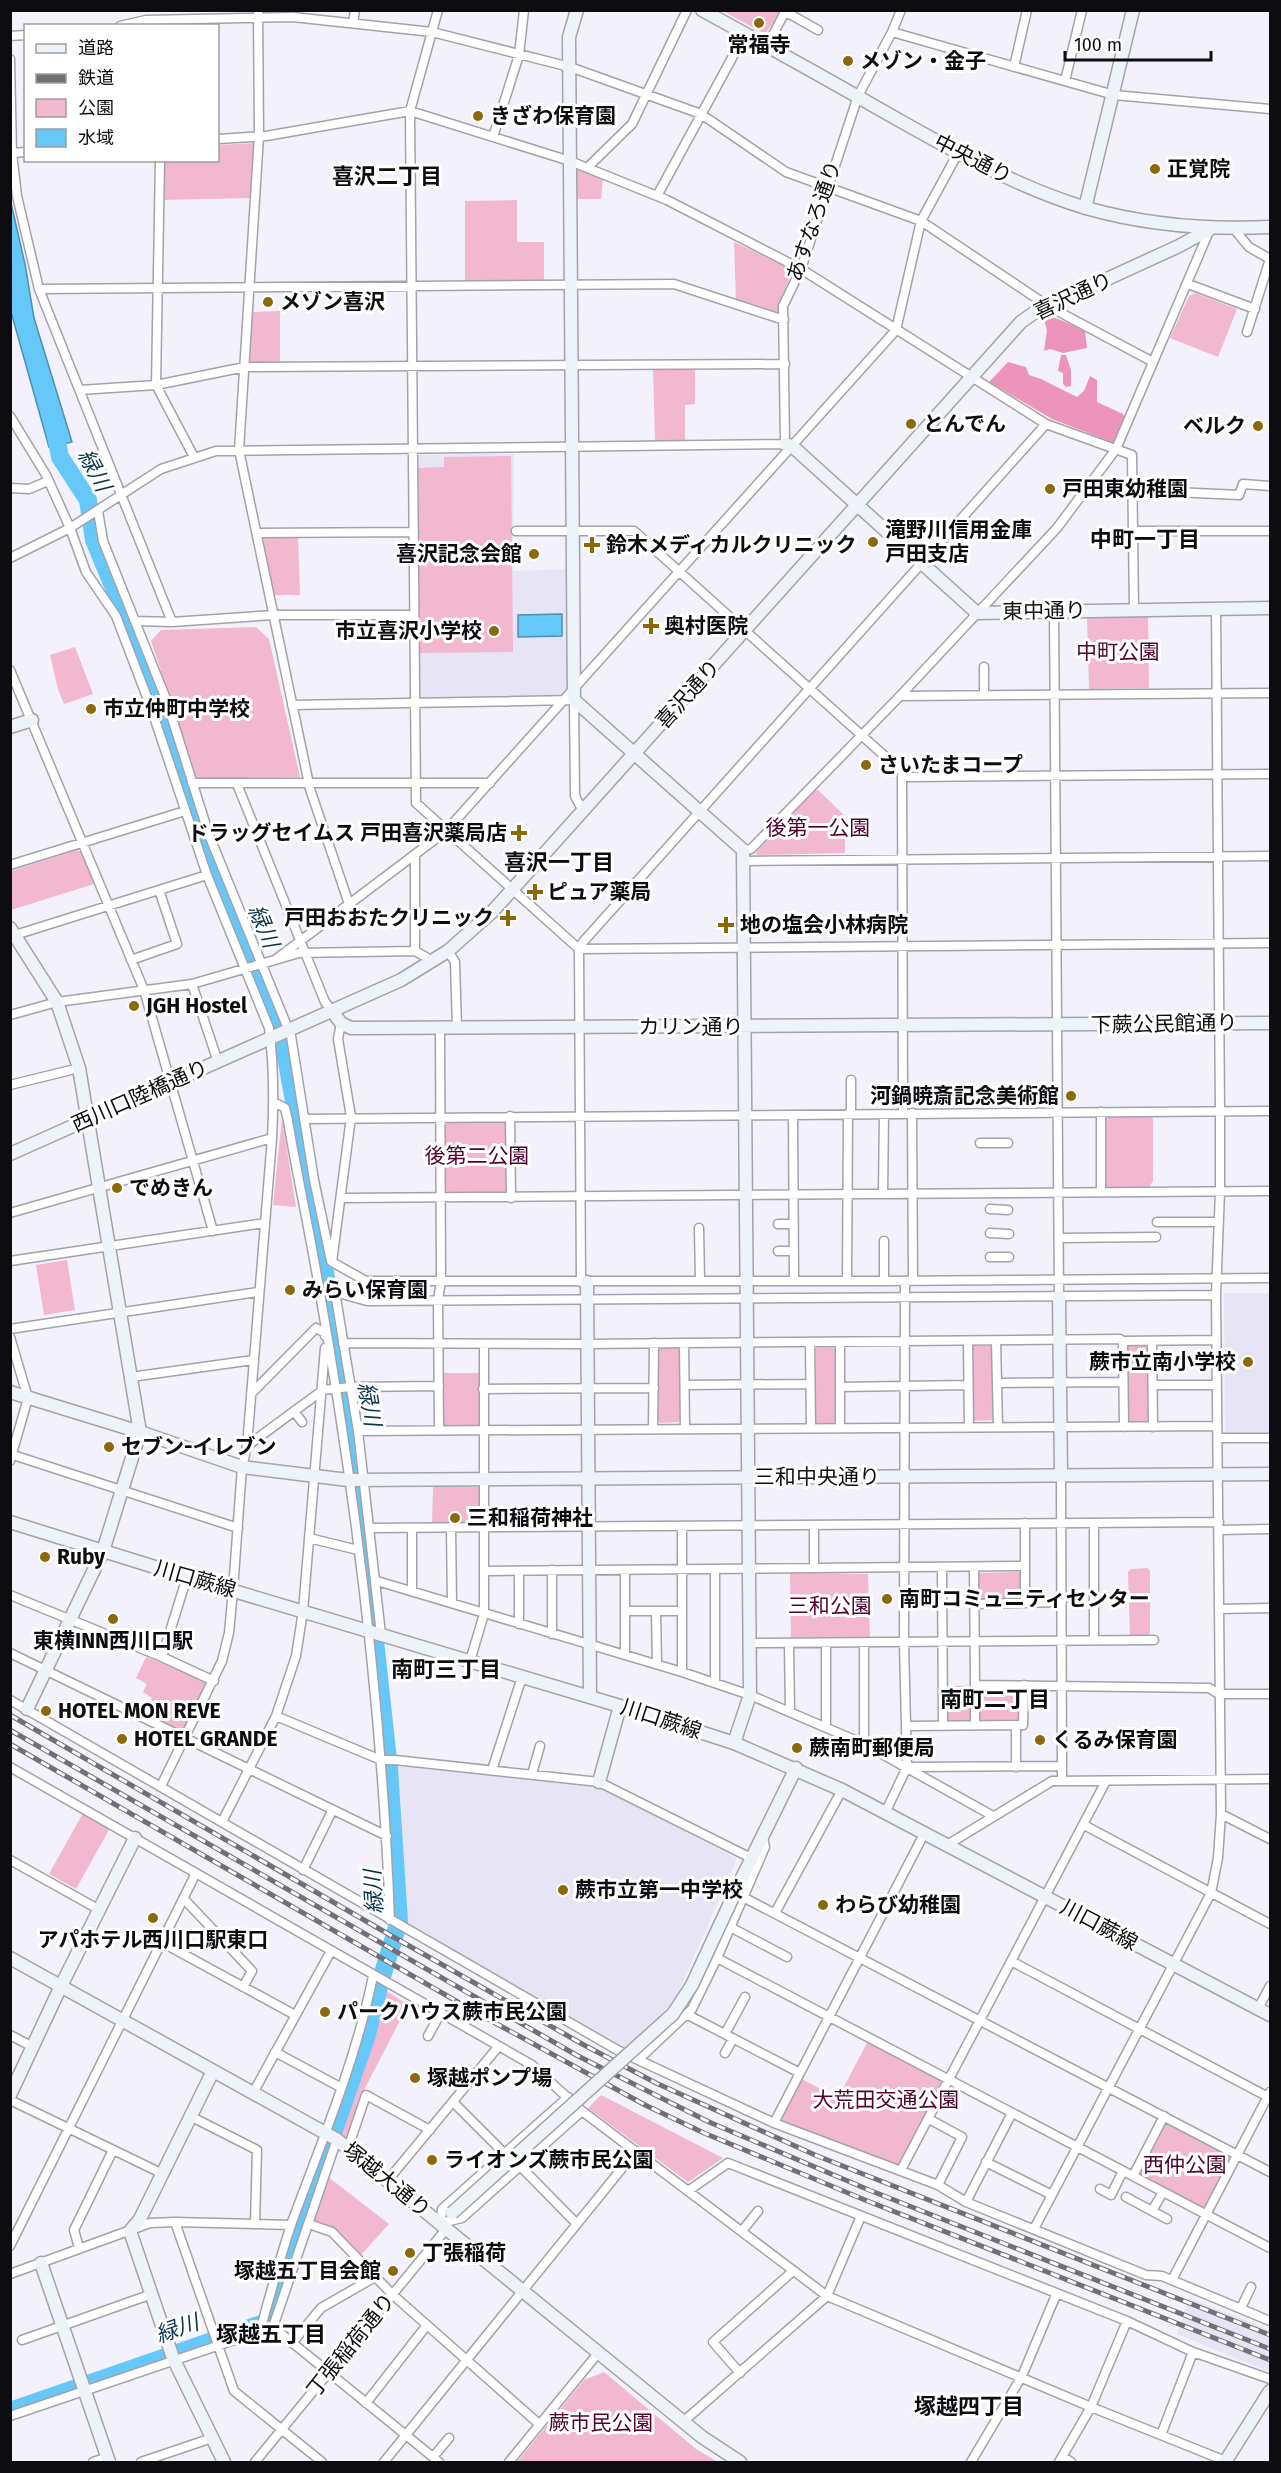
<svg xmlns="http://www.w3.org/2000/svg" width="1281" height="2473" font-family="'Fira Sans','Noto Sans JP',sans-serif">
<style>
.built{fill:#e7e4f5}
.green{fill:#f1b8cf}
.forest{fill:#ed94ba}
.water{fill:#66c8f9;stroke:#4b90b3;stroke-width:1.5}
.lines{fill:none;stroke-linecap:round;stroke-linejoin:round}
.river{stroke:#66c8f9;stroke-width:18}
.street-casing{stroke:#a3a2ab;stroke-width:11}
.secondary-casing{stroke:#a3a2ab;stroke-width:15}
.street{stroke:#fff;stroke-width:8}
.secondary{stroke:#eef2f9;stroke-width:12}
.rail-casing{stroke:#727077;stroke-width:5}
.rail{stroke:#fff;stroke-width:3;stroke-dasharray:9;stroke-linecap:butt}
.secondary-bridge-casing{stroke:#a3a2ab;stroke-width:15;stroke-linecap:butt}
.secondary-bridge{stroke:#eef2f9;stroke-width:12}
.poi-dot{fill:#8c6809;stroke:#fff;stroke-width:2}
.labels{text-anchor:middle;stroke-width:6;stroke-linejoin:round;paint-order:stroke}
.poi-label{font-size:21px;font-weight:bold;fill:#0d0c10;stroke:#fff;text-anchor:start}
.street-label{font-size:21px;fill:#0d0c10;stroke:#fff}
.park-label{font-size:21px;fill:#50012f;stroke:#fff}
.neighbourhood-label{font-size:22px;font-weight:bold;fill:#0d0c10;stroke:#fff}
.water-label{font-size:22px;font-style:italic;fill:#0a374b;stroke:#fff}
</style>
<rect width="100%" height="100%" fill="#f3f1fc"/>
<path class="built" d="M514,454L513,571L568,569L571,690L566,696L419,698L418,455Z
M1224,1293H1270V1433H1229L1225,1431Z
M393,1765L591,1786L607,1791L737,1859L676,1997L660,2017L624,2050L405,1924Z
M1190,2298L1270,2330V2372L1177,2334Z"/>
<path class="green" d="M723,11H782L765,34Z
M254,143L252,198L161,200L163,161L218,160V145Z
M576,169L603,178L601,199H576Z
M517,200V242H544V282H465V201Z
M734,242L793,270L780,301V313L736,300Z
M1195,293L1237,309L1218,357L1170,338L1189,296Z
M280,311V363L250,364L252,312Z
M695,366V404L685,405V442H655L653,367Z
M511,456L513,652L420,653L418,468L444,467V457Z
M298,537L300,595H273L262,540L264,538Z
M1148,615L1149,688L1089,689L1087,617Z
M256,627L269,639L300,777L197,779L151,641L161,630Z
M75,647L93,694L64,704L58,689L50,655Z
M815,790H818L845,816V853L757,855L756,852Z
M77,850L82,853L94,884L11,910V871Z
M1149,1116L1153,1119V1181L1149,1187H1107L1105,1184V1120L1107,1117Z
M282,1118L296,1207L273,1205Z
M446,1120H506L507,1192L448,1193L446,1191Z
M67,1260L75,1310L44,1315L36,1265Z
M1128,1345H1148L1150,1348L1151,1419L1149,1422L1128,1421L1126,1348Z
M973,1346H991L994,1348V1417L992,1420L973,1421L971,1348Z
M679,1347L681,1353V1419L679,1422L660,1423L657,1419V1351L660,1348Z
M816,1347H833L836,1350V1420L833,1423H816L814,1420Z
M442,1373H479L480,1425H442Z
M433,1487H480L479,1523L432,1524Z
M1148,1568L1150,1571V1633L1148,1636L1130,1637L1128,1572L1131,1569Z
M1019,1572L1022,1575V1599L979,1601L977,1599V1575L980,1573Z
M790,1573L868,1574L870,1638H791Z
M146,1657L204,1679L207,1685L186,1728L179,1729L145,1713L152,1698L143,1692L147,1684L136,1678Z
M1024,1685L1023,1725H943L942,1686Z
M83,1813L110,1828L76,1889L49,1874Z
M379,1986L408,2005L364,2090L346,2140L333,2130L366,2038Z
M868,2041L946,2081L900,2166L778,2121L800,2078L838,2098Z
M601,2095L723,2158L688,2182L588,2108Z
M1165,2122L1233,2156L1204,2209L1137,2175Z
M327,2176L389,2224L360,2256L312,2223Z
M604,2372L696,2449L718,2462H517L584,2380Z"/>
<path class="forest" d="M1053,317L1085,330L1087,348L1063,353L1050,349L1044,351L1047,330L1044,320Z
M1061,355H1066L1071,370V386L1066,387L1063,384V373L1058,371Z
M1008,362L1026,367L1029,375L1041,379L1077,397L1084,391L1090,376L1097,380V402L1123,414L1125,419L1114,443L1052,419L989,382Z"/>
<path class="water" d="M11,203L25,264L34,318L72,442L49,447L11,312Z
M562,614V636L518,637V615Z"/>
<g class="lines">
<path class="river" d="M10,2411L267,2322L366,2038L379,1986L399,1921L389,1769L356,1466L326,1278L284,1046L277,1020L211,861L136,641L94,540L88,500L60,457L53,421"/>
<g class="street-casing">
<path id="street" d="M258,10L259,136L239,450L310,789L349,904
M438,10L410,111L416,803L579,949L1270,943
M786,12L818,30
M353,23L355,10
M120,26L146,20L293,17L432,32L570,67L701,114L786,172L921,221L1048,306L1153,362
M892,32L1114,95L1270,109
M10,36L26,35
M767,46L786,10
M10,59L12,153L17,196L39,289L172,622
M1014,67L1027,10
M1065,81L1082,10
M493,137L519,55L524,10
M218,139L266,136L410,111L570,161L667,200L801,269L1046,424L1132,455L1134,609
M12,153L26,152
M160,160L156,385L194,457
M587,168L632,124L687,10
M657,196L745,34
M1234,229L1249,247L1270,259
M1188,284L1255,309
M39,289L674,284L784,320
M1247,332L1270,259
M80,390L156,385L245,367L785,364
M10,416L46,475L70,528L86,572L116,616L150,705L207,875L269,1028C274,1065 274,1101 272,1138L247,1446L242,1467L233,1590L229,1633L222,1661L161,1786
M10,488L29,489L48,481
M1132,490L1239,495L1243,484L1270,486
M98,511L103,541L166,699L209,835L291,1036L314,1180L331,1261
M516,531H634L908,777L1270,774
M1133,531H1270
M257,533L414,532
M10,558L70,528L161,469L216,451L785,444L783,306L801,269L858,96L892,32L901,10
M1054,611L1059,1297
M136,621L172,622L273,615H414
M984,667V695
M10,670L144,990L213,1231
M900,696L1270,693
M292,705L574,700L575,796L583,811
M902,771L903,1114
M192,783H490
M237,784L325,1002L332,1011
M743,850L751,849L900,696L1057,528L1116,449L1210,229
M415,856V951
M743,861L1270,856
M10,865L185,811
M15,935L207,875
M448,951L455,962L457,1028
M131,960L177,944L159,890
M275,960L446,831L896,330L921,221L958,153
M192,984L218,1062
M10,1015L57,1002L192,984L299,953L415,951L433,961
M341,1023L338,1039L351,1117L332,1262L366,1281H884L1270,1278
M10,1085L79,1068
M274,1102L285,1108L288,1121C297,1175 309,1228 318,1282C355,1490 382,1708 390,1920
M912,1113L913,1281
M851,1114V1080
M793,1115L794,1279
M510,1116L511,1198
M304,1119L1270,1111
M980,1143H1008
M1101,1192V1112
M883,1194L884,1114
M341,1198L1270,1191
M990,1209L1008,1210
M10,1213L272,1138
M1157,1222H1219
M778,1224H793
M699,1228L700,1280
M990,1233L1009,1234
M1060,1238L1156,1237
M884,1241V1281
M778,1251H794
M990,1257H1009
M10,1261L264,1223
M847,1281L848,1114
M581,1282L579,949L583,942L1046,424
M10,1329L258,1292
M10,1337L28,1398L10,1461
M968,1341L969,1427
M996,1341L998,1427
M1123,1341L1124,1427
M1152,1341L1153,1427
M810,1342L811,1428
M840,1342V1428
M343,1343L588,1344L1120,1339L1123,1341L1216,1340
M684,1343L685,1429
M131,1377L253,1360
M997,1383L1123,1382
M685,1385L810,1384
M1153,1385H1216
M840,1387L968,1385
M483,1389L654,1388
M251,1394L316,1328L325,1333V1336
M294,1411L302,1422
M653,1428L654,1343
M439,1430L438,1300L441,1281L440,1028
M358,1431L1217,1426
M1218,1438H1270
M247,1446L323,1390L350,1387L439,1386
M10,1454L238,1528
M1061,1475L1062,1780
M1025,1523V1603
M814,1525V1568
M682,1526V1672
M451,1527L452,1603
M370,1528L1219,1522
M412,1528V1591
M1219,1530L1270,1529
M309,1538L358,1550
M974,1567L975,1685L1209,1688L1219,1694H1270
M942,1568L943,1725
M715,1569V1683
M552,1570V1634
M625,1570V1655
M485,1571L1025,1566
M377,1581L682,1672L750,1695L864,1744L993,1816
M10,1595L162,1657L214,1681
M975,1604L1062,1602
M1219,1609L1270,1608
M625,1611H682
M656,1611L657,1664
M519,1624V1571
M381,1634L358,1431L335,1292L367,1301L1216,1295
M1094,1640V1523
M750,1643L1154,1640
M789,1644L790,1711
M826,1644V1727
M10,1653L387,1836
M162,1657L187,1577
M470,1661L484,1614V1345
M975,1685V1725
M10,1700L619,2051L774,2123L938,2185L966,2202L1146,2275L1162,2276L1270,2321
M276,1716L381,1760H395L599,1782L751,1858
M1016,1725V1767
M906,1726L1023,1725L1024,1685
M864,1744V1643
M10,1767L532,2065L582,2111L827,2296L1091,2407L1228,2462
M910,1767L1062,1766
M492,1770L522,1677
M532,1774L540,1746
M885,1813L907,1767L904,1643L905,1281
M1221,1814L1270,1839
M222,1822L276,1716L296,1656L303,1611L325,1348
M1084,1825L1270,1924
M947,1845L1052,1781L1270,1779
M10,1860L98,1909
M303,1870L332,1811
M743,1897L1270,2172
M184,1899L252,1971L243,1987
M775,1913L842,1790
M730,1927L787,1957
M163,1943L295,2015
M717,1958L1270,2248
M1011,1961L1270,2098
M1258,2009L1270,1986
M688,2015L798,2072
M725,2034L745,1997
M10,2035L33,2047
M428,2036L440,2014
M275,2052L340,2087
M725,2053L733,2039
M639,2059L692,2009L717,1958L765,1847L763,1838
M253,2093L331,1951
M568,2097L442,2209L441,2223L462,2218L582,2111
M10,2100L161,2173
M454,2103L504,2153
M190,2116L257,2150L255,2224
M929,2119L962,2137L938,2185
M774,2123L924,1834
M348,2148L366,2095L430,2130
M986,2162L1052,2195
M520,2166L576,2223
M901,2170L1106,1781
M1133,2176L1164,2116
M388,2180L498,2047
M1100,2189L1111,2195L1123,2171
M688,2191L728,2163L1127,2321L1193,2352L1270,2379
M1126,2197L1167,2219
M966,2202L1012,2113
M1152,2211L1163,2192
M175,2222L234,2391L322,2462
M309,2224L332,2232L393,2295L539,2424
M1034,2229L1211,1893L1218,1858L1221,1814L1216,1295L1220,1191V1111L1216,608
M742,2231L758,2211
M10,2246L196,1873
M79,2248L74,2230L113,2150
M10,2274L150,2223L175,2222L291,2225
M1172,2280L1270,2092
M1241,2308L1251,2287
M273,2327L439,2462
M260,2331C270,2295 280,2258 292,2222C322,2141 356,2060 373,1976
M22,2340L152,2294
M292,2343L321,2308L375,2277
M740,2373L713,2342L793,2271
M366,2403L427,2325
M10,2416L273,2327L337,2139
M684,2421L827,2296L861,2216
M1161,2435L1193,2352
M433,2457L449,2438
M1063,2457L1071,2462
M93,2462L108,2457
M141,2462L212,2438
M255,2462L447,2228
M384,2462L636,2151
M509,2462L599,2352
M971,2462L1022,2376L1056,2295
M1059,2462L1091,2407L1127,2321"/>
</g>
<g class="secondary-casing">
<path id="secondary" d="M577,10L569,37L574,700L743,850L750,1695L734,1743
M702,10C762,43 822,76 881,110C947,147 1013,186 1086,208C1146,225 1208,230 1270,227
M1085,208L1133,10
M785,444L792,446L977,613L1270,608
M10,727L32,720
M10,928L57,1002L79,1068L140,1432L103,1551L27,1709
M332,1011L341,1023L351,1028L1270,1023
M10,1154L401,980L448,951L492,912L1021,322L1035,312L1179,246L1210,229
M587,1282L590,1697
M1059,1297L1061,1475
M10,1392L140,1432L242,1467L348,1480L1270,1474
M10,1522L187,1577L620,1706L734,1743L842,1790L1270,2015
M599,1782L620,1706
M738,1886L796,1768
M10,1958L336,2139L702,2437L740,2462
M213,2071L140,2219L130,2231L173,2358L224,2462
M10,2095L61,1986L135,1838
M41,2263L109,2462
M1225,2462L1270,2391"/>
</g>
<use href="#street" class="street"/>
<use href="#secondary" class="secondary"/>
<g class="rail-casing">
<path id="rail" d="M10,1715L390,1935L584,2045L656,2083L815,2155L1270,2335
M10,1730L578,2056L709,2122L869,2190L1270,2349
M10,1744L477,2013L645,2105L704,2133L865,2200L1270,2360"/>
</g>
<use href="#rail" class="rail"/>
<g class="secondary-bridge-casing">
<path id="secondary-bridge" d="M452,2213L673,2014L692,1985L738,1886"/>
</g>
<use href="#secondary-bridge" class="secondary-bridge"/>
</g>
<g class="poi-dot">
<circle cx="759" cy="23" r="6"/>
<circle cx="848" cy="61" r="6"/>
<circle cx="478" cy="116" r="6"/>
<circle cx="1155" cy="169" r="6"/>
<circle cx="268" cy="302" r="6"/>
<circle cx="911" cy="424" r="6"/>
<circle cx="1258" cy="426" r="6"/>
<circle cx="1050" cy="489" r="6"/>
<circle cx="873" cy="542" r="6"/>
<path d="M589 536h6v6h6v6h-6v6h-6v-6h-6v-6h6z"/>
<circle cx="534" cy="554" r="6"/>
<path d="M648 617h6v6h6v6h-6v6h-6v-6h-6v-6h6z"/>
<circle cx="494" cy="631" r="6"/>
<circle cx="91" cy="709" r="6"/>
<circle cx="866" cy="765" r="6"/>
<path d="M516 824h6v6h6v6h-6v6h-6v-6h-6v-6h6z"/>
<path d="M532 883h6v6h6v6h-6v6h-6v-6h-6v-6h6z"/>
<path d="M505 909h6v6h6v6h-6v6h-6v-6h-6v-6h6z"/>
<path d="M723 916h6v6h6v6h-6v6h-6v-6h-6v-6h6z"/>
<circle cx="134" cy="1006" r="6"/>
<circle cx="1071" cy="1096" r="6"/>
<circle cx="117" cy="1188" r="6"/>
<circle cx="290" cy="1290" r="6"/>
<circle cx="1248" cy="1362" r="6"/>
<circle cx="109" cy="1447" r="6"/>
<circle cx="455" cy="1518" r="6"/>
<circle cx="45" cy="1557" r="6"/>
<circle cx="887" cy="1599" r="6"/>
<circle cx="113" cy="1619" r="6"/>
<circle cx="46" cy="1711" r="6"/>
<circle cx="122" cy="1739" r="6"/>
<circle cx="1040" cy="1740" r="6"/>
<circle cx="797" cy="1748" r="6"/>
<circle cx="563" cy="1890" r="6"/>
<circle cx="823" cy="1905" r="6"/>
<circle cx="153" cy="1918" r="6"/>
<circle cx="325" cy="2012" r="6"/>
<circle cx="415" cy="2078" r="6"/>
<circle cx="432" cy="2160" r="6"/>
<circle cx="410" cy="2253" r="6"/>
<circle cx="393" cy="2271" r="6"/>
</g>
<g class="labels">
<g class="poi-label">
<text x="759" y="52" text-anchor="middle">常福寺</text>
<text x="860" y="68">メゾン・金子</text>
<text x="490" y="123">きざわ保育園</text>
<text x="1167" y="176">正覚院</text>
<text x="280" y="309">メゾン喜沢</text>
<text x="923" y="431">とんでん</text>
<text x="1246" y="433" text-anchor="end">ベルク</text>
<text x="1062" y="496">戸田東幼稚園</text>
<text x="885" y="537">滝野川信用金庫<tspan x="885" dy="24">戸田支店</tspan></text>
<text x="606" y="552">鈴木メディカルクリニック</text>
<text x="522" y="561" text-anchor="end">喜沢記念会館</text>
<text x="664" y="633">奥村医院</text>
<text x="482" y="638" text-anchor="end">市立喜沢小学校</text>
<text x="103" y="716">市立仲町中学校</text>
<text x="878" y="772">さいたまコープ</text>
<text x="507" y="840" text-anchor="end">ドラッグセイムス 戸田喜沢薬局店</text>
<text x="547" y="899">ピュア薬局</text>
<text x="494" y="925" text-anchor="end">戸田おおたクリニック</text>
<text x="740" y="932">地の塩会小林病院</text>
<text x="146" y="1013">JGH Hostel</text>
<text x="1059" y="1103" text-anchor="end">河鍋暁斎記念美術館</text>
<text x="129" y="1195">でめきん</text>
<text x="302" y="1297">みらい保育園</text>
<text x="1236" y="1369" text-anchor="end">蕨市立南小学校</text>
<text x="121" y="1454">セブン-イレブン</text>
<text x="467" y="1525">三和稲荷神社</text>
<text x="57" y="1564">Ruby</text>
<text x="899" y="1606">南町コミュニティセンター</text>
<text x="113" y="1648" text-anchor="middle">東横INN西川口駅</text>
<text x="58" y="1718">HOTEL MON REVE</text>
<text x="134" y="1746">HOTEL GRANDE</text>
<text x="1052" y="1747">くるみ保育園</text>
<text x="809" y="1755">蕨南町郵便局</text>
<text x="575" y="1897">蕨市立第一中学校</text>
<text x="835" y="1912">わらび幼稚園</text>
<text x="153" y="1947" text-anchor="middle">アパホテル西川口駅東口</text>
<text x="337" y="2019">パークハウス蕨市民公園</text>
<text x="427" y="2085">塚越ポンプ場</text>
<text x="444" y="2167">ライオンズ蕨市民公園</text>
<text x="422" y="2260">丁張稲荷</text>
<text x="381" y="2278" text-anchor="end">塚越五丁目会館</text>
</g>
<g class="street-label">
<text transform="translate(973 159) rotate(27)" y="7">中央通り</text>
<text transform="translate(814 221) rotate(-71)" y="7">あすなろ通り</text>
<text transform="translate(1073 296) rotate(-25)" y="7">喜沢通り</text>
<text transform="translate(1044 611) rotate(-1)" y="7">東中通り</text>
<text transform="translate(688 694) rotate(-48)" y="7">喜沢通り</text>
<text transform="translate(1164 1024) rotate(-1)" y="7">下蕨公民館通り</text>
<text x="691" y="1034">カリン通り</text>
<text transform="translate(140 1096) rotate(-24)" y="7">西川口陸橋通り</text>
<text x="817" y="1484">三和中央通り</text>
<text transform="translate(195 1579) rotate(16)" y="7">川口蕨線</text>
<text transform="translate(661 1719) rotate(18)" y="7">川口蕨線</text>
<text transform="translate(1099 1925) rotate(28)" y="7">川口蕨線</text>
<text transform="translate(387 2180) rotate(39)" y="7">塚越大通り</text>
<text transform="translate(351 2345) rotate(-51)" y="7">丁張稲荷通り</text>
</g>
<g class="park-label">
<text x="1118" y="659">中町公園</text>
<text x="818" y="835">後第一公園</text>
<text x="477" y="1163">後第二公園</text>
<text x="830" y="1613">三和公園</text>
<text x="886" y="2107">大荒田交通公園</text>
<text x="1185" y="2172">西仲公園</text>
<text x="601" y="2430">蕨市民公園</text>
</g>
<g class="neighbourhood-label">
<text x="387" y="184">喜沢二丁目</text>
<text x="1145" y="547">中町一丁目</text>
<text x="559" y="870">喜沢一丁目</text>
<text x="446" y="1677">南町三丁目</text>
<text x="995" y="1707">南町二丁目</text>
<text x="271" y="2342">塚越五丁目</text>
<text x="969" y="2414">塚越四丁目</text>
</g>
<g class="water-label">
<text transform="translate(95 470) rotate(62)" y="8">緑川</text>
<text transform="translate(264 926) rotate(67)" y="8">緑川</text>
<text transform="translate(370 1404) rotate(80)" y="8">緑川</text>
<text transform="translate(373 1892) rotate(-93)" y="8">緑川</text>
<text transform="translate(177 2328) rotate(-19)" y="8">緑川</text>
</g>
</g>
<rect width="1281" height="2473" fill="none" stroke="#0d0c10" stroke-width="24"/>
<rect x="24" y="24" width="195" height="138" fill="#ffffff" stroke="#9e9e9f" stroke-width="1.5"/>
<rect x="36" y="44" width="30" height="9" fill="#eef2f9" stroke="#9e9e9f" stroke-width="1.5"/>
<text x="78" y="54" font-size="18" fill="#0d0c10">道路</text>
<rect x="36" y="74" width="30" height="9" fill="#727077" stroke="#9e9e9f" stroke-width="1.5"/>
<text x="78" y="84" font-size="18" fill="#0d0c10">鉄道</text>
<rect x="36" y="99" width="30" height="18" fill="#f1b8cf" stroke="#9e9e9f" stroke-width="1.5"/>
<text x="78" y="114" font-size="18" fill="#0d0c10">公園</text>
<rect x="36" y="129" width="30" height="18" fill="#66c8f9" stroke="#9e9e9f" stroke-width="1.5"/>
<text x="78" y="144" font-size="18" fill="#0d0c10">水域</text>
<path d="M1065 51v9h146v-9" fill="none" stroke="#0d0c10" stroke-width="3"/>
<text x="1074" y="51" font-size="18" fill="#0d0c10" stroke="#ffffff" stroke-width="4.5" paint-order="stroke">100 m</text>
</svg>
